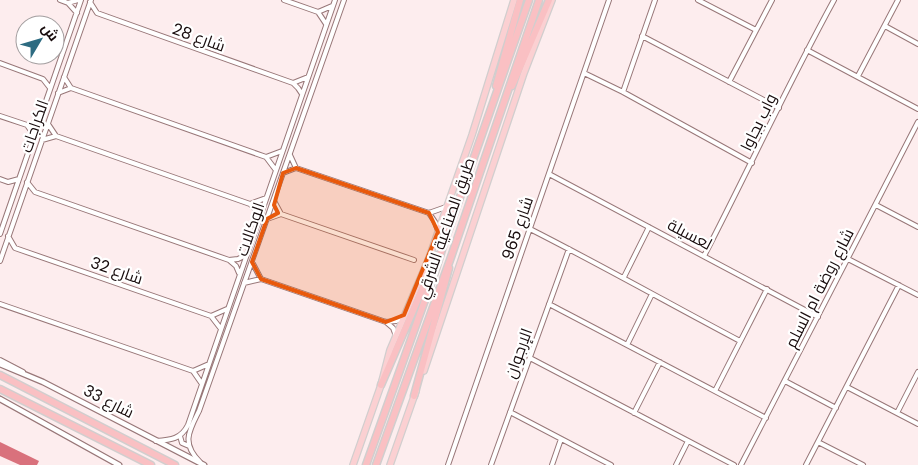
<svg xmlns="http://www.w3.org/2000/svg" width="918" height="465" font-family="Poppins,Cairo,sans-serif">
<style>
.water{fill:#d9717c}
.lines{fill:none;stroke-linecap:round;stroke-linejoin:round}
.minor-casing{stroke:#987778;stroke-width:6}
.tertiary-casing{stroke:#987778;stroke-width:7}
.primary-casing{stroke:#d1cece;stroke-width:8}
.trunk-casing{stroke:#d1cece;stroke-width:9}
.minor{stroke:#fff;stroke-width:4}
.tertiary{stroke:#fff;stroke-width:4.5}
.primary{stroke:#fbd0d2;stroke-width:5.5}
.trunk{stroke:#fac0c3;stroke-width:6}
.marked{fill:#e8590c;fill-opacity:0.2;stroke:#e8590c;stroke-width:4;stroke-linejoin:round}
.labels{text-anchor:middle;stroke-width:4.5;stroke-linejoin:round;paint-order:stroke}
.street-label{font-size:16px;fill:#170b0c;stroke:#fff}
</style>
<rect width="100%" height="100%" fill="#fdedee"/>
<path class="water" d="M0,442L39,461L37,465H20L0,456Z"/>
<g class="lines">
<g class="minor-casing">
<path id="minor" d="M60,0L68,3L77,13
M284,0L318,12L326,24
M698,0L756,30
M90,2L97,13L293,83L298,88L302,94
M68,3L78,0
M318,12L332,6
M885,26L918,44
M642,36L779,108
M807,50L918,109
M0,63L43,79L50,88
M584,73L623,92L752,163
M858,76L898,0
M64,77L71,88L266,157L275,169
M729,82L772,0
M293,83L308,77
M623,92L655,0
M58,93L71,88
M0,116L27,125L34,135
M48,124L56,136L250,204L256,210L259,218
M42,140L56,136
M290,155L296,168
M266,157L282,151
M283,173L296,168L429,213L446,207
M549,174L818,317
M0,179L8,182L19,179
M27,182L35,192L229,260L236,266L239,273
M274,201L281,214L414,260
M250,204L266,198
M876,205L918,227
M429,213L435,222L438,231
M267,219L281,214
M530,229C601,265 670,304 740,341
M0,234L81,0
M8,236L15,248L211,316L221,329
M704,256C748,171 788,84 834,0
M848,259L918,295
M229,260L238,259L246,255
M0,261L91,0
M252,262L261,279
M624,277L649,227
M244,283L261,279L386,322L396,321L402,317
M0,304L193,371L202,384
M549,304L766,418
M211,316L227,309
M386,322L393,328L396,336
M627,345L652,294
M530,358L734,465
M0,360L23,372
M193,371L209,364
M785,381L836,408
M847,387L918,424
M715,391L767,289
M510,412L611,465
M634,413L660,362
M897,413L918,372
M180,436L182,443L189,446
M156,441C171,440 181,439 188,425L335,0
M818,442L863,465
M200,462C181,443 189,431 199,411L344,0
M448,465L609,0
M491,465L569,249
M552,465L561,439
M676,465L688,441
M741,465L918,122
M806,465L899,285"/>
</g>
<g class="tertiary-casing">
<path id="tertiary" d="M0,364L43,382L204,465
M0,399L119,465"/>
</g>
<g class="primary-casing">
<path id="primary" d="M424,371L524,73L552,0
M353,465L381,385L390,350L429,258L472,135L514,0
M390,465L416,391"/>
</g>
<g class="trunk-casing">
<path id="trunk" d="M496,86L520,0
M512,86L549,0
M0,375L175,465
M381,385L437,255
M0,389L151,465
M414,396L449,268
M366,465L435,272L445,240L529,0
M376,465L450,260L539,0"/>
</g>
<use href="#minor" class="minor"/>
<use href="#tertiary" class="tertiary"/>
<use href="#primary" class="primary"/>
<use href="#trunk" class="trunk"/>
</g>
<path class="marked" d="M296,168L429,213L438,232L404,315L386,322L261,279L252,262L267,219L278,213L274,205L283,173Z"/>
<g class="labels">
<g class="street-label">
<text transform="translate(199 37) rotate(20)" y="6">شارع 28</text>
<text transform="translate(758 122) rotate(-64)" y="6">واب بجاوا</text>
<text transform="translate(34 126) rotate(-71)" y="6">الكراجات</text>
<text transform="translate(445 228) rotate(-71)" y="6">طريق الصناعية الشرقي</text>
<text transform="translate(517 228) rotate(-71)" y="6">شارع 965</text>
<text transform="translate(250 229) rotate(-71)" y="6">الوكالات</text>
<text transform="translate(690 234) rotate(28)" y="6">لعسيلة</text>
<text transform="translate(117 270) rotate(19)" y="6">شارع 32</text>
<text transform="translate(819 288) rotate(-63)" y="6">شارع روضة ام السلم</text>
<text transform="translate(518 353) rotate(-70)" y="6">الإرجوان</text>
<text transform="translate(109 401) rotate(27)" y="6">شارع 33</text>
</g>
</g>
<g transform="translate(40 40) rotate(52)"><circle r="24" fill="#ffffff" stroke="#a29d9e"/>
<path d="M0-4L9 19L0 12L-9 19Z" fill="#2d6b81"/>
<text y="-8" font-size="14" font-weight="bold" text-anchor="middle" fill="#170b0c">ش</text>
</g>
</svg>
